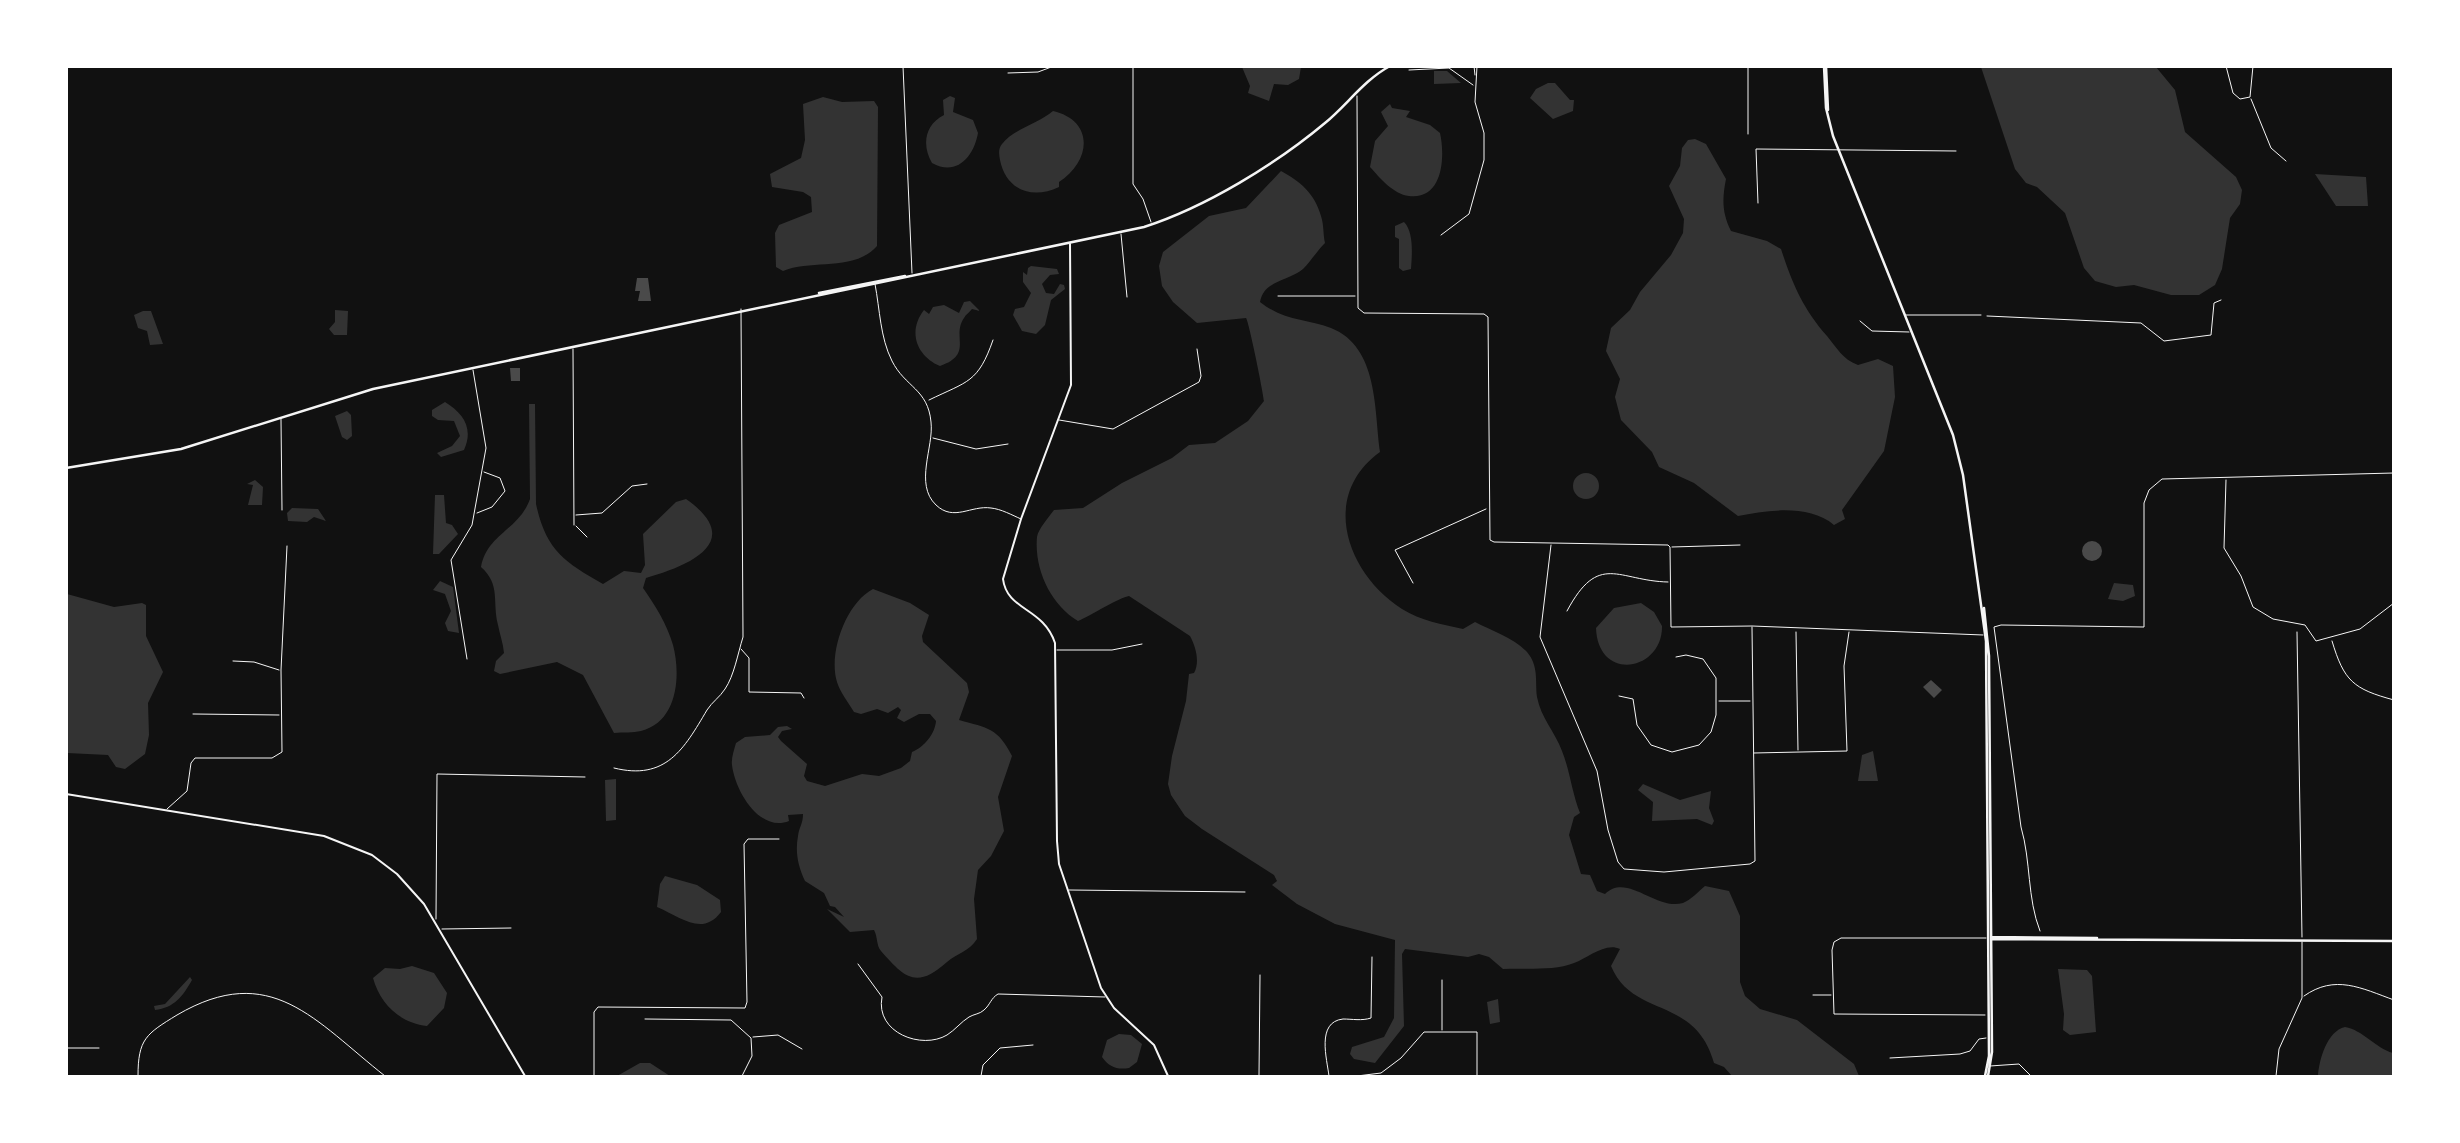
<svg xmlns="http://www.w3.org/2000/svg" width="2460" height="1143" font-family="Figtree,sans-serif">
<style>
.water{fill:#333}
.building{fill:#4a4a4a}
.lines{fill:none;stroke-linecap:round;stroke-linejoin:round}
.path{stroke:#f5f5f5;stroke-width:1}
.service{stroke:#f5f5f5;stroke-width:1}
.minor{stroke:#f5f5f5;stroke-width:1}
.tertiary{stroke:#f5f5f5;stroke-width:2}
.secondary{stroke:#f5f5f5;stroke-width:2.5}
</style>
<rect width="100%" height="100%" fill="#111"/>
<path class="water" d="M1242,67H1301L1299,79L1288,85L1274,84L1269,101L1248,93L1250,86Z
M1981,67H2156L2175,90L2185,132L2236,177L2242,190L2240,204L2230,218L2222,269L2215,285L2199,295H2171L2134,285L2116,287L2095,281L2084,268L2065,213L2037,187L2026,183L2015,169Z
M1434,71H1447L1461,83L1434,84Z
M1548,83H1555L1570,100H1574L1573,111L1553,119L1530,98L1536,89Z
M950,96L955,98L953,112L973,120L978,133C974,156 957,177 932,163C922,146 924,125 944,115L943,100Z
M823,97L842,102L874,101L878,107L877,246C854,272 812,259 783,271L776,267L775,233L779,225L812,212L811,197L803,192L772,187L770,174L801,158L805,140L803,104Z
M1390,104L1392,108L1410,111L1406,117L1430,125L1440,133C1445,155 1444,200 1409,196C1393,194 1380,178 1370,167L1375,141L1388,126L1381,112Z
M1053,111C1095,121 1091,161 1059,182V187C1032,200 1006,190 1000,160C999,154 998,149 1002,144C1014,129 1039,123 1053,111Z
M1695,139L1706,144L1726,179C1722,199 1722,213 1731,231L1767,241L1781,249C1792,283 1803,309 1827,336C1837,348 1842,359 1858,365L1878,359L1893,366L1895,397L1884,451L1842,510L1845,519L1834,525C1809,504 1768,510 1738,516L1694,483L1659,467L1652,452L1621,420L1615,397L1620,379L1606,351L1611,328L1630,310L1640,292L1671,255L1683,233L1684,219L1669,186L1680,166L1682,148L1688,140Z
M1281,171C1300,181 1315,194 1321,216C1324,225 1323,234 1325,243C1317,251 1311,261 1303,269C1289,281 1264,280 1260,302C1284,321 1306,319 1331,328C1379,347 1374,411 1380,452C1319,496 1347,574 1402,609C1421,621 1442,624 1463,629L1475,622C1492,631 1514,638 1527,652C1539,666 1535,681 1537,697C1541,718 1555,732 1562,751C1570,771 1572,793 1580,813L1574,817L1569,835L1581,874L1590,875L1597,891L1605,894C1627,872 1656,911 1683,903C1691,900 1699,891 1705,886L1729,891L1740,916V982L1745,996L1760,1009L1797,1020L1854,1064L1859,1076H1732L1724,1067L1714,1063C1695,995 1633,1019 1611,966L1620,949C1605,942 1588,958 1574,963C1554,971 1526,968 1503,969L1489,957L1479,954L1468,957L1405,949L1402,954L1404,1026L1375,1063L1354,1059L1350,1054L1352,1047L1384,1037L1394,1018L1395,940L1335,924L1297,904L1272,885L1277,881L1274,875L1202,829L1185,816L1171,795L1168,784L1172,756L1186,701L1189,674L1194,673C1200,662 1196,647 1190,636L1129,596C1120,597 1090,616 1078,621C1051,605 1034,570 1037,537C1038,529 1049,517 1054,510L1083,508L1122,483L1172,458L1189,445L1215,443L1248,421L1264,401C1263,391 1249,322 1246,318L1197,323L1173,302L1162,286L1159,266L1163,252L1209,216L1246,208Z
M2315,174L2366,177L2368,206H2336Z
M1404,222C1414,232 1412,255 1411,269L1403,271L1399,268V239L1395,237V226Z
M1031,266L1057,269L1059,274L1050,275L1042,284L1046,293L1054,294L1060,284L1064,285L1065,289L1051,300L1045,325L1036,334L1022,331L1013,315L1015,309L1024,307L1031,293L1023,282V272L1027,275L1028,268Z
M970,301L980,311L972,309C970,312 966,314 964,318C951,337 974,354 940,366C917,356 907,332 924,310L929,314L933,307L944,305L959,313L964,302Z
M335,310L348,311L347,335H334L329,329L335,322Z
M143,311H151L163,344L150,345L147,331L138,328L134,315Z
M445,402C463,413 474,428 464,450L441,457L437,453L452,446L460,436L454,421L438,420L432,416V410Z
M529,404H535L536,504C546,550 564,562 603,584L624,571L641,573L645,565L643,534L676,502L686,499C747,542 688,566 646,578L643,588C655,605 667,624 673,645C681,675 678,722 641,731C633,733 623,732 614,733L583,675L557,662L500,674L494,671L496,661L504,653C503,643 500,635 498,625C492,601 501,585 481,567C487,534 519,530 530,499Z
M347,411L351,415L352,436L347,440L342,437L335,416Z
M1573 486a13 13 0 1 1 26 0a13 13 0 1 1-26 0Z
M255,480L263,487L262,505H248L253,485L247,484Z
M435,495H444L446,523L452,525L458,534L439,554H433Z
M292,508L318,509L326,521L314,517L307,522L288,521L287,513Z
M440,581L453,587L459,633L448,631L445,623L451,611L445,594L433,590Z
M2114,583L2133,585L2135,596L2123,601L2108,599Z
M873,589L910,603L929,615L922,636L923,642L967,683L969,692L959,720C988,728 998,728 1012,756L998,797L1004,831L991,856L978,870L974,899L977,939C969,952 957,953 947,962C916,990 904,977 881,951C876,945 878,937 874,930L850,932L827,909L844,917L835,907L830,906L824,893L805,881C798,866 795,852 798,836C799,827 803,824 803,814L788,815L789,821C760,833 735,791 732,765C731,759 734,750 736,743L745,737L770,735L778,727L787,726L792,729L782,731L778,737L781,741L807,764L804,776L807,781L825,786L862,774L879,776L901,768L910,761L912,752C924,747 935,734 936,721L930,714H919L904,722L897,718L901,710L898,707L888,713L877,709L861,714L854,712C848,702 840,692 837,682C828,653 846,603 873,589Z
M67,594L114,607L142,603L146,605V636L163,672L148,703L149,735L145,754L125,769L116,767L108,755L67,753Z
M1641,603L1654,612L1662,626C1663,671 1598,683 1596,628L1614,608Z
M1873,751L1878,781H1858L1862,755Z
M616,779V820L606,821L605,780Z
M1643,784L1680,800L1711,791L1709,808L1714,821L1712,825L1697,819L1652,821L1653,802L1638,790Z
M665,876L697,885L720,900L721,912C702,937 681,917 657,907L660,884Z
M412,966L434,973L447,993L444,1008L427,1026C400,1023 380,1004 373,978L385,968L400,969Z
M2058,969L2087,970L2092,976L2096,1032L2070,1035L2063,1030L2064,1014Z
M190,977L192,980C183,996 174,1008 155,1010L154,1006L165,1004Z
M1498,999L1500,1022L1490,1024L1487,1002Z
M2345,1027C2363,1030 2375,1048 2393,1053V1076H2318C2319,1060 2327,1031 2345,1027Z
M1119,1034L1131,1035L1142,1044L1137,1062L1129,1068C1117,1070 1109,1067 1102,1057L1107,1040Z
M640,1063H650L670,1076H617Z"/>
<path class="building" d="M637,278H648L651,301H638L640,291H635Z
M510,368H520V381H511Z
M2082 551a10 10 0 1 1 20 0a10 10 0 1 1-20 0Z
M1931,680L1942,690L1934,698L1923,687Z"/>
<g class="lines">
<path class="path" d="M1987,316L2141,323L2164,341L2211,335L2214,303L2221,300
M2226,480L2224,548L2241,576L2253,607L2273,619L2305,625L2316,641L2360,629L2394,603
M2332,641C2344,681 2353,689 2394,700
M2040,931C2027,898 2031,861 2021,827L1994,627L2001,625L2144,627V503L2149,490L2162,479L2394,473"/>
<path class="service" d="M576,526L587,537"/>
<path class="minor" d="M903,66L912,273
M1133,66V184L1143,199L1151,222
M1474,66L1475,75
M1748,66V134
M2226,66L2233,93L2240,99L2250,97L2253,66
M1409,70L1449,68L1473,85
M1008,73L1038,72L1054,66
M1357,96L1358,308L1364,313L1484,314L1488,317L1490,540L1494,542L1668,545L1670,547L1671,627L1752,626L1983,635
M2251,99L2271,148L2286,161
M1758,203L1756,149L1956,151
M1121,234L1127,297
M1441,235L1469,214L1484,160V133L1475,102L1477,66
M875,284C880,310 880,337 892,361C905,387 928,389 931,422C934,447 914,484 936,505C954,522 971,505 991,508C1001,509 1012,515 1021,519
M1278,296H1355
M1906,315H1981
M1860,321L1872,331L1909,332
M573,349L574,525
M929,400C968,381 978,383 993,340
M281,419L282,510
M1059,420L1113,429L1199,382L1201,376L1197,349
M933,438L976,449L1008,444
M477,513L492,507L505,491L500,478L484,472
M576,515L602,513L632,486L647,484
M1551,545L1540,637L1597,771L1608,830L1618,862L1624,869L1664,872L1750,864L1755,861L1752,627
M1672,547L1740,545
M1413,583L1395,550L1486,509
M1567,611C1599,551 1618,581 1668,582
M1796,632L1798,750
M2297,632L2302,937
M741,649L749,658V692L801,693L804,698
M1057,650H1112L1142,644
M467,659L451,560L472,525L486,448L473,370
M233,661L254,662L279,670
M1619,696L1633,699L1637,725L1651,745L1672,752L1699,745L1711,732L1716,715V678L1703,659L1686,655L1676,657
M1719,701H1750
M193,714L279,715
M1754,753L1847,751L1844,666L1849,632
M614,768C666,781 684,749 707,710C712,702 720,697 725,689C734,676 738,653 743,637L741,309
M167,809L187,791L191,763L195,758H272L282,752L281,670L287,546
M1069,890L1245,892
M436,919L437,774L585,777
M442,929L511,928
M858,964L882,997C875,1033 922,1050 947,1035C955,1030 961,1022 969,1017C974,1014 980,1014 984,1010C990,1005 991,998 998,994L1105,997
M1442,980V1030
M1813,995H1831
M2304,996C2335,974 2361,988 2394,1000
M1985,1015L1834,1014L1832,950L1834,942L1841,938H1986
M645,1019L731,1020L751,1038L752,1056L742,1076
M753,1037L778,1035L802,1049
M66,1048H99
M1890,1058L1960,1054L1970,1051L1979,1039L1986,1038
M1990,1066L2019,1064L2031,1076
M138,1076C138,1039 146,1034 177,1015C271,960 315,1021 385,1076
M594,1076V1012L598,1007L745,1008L747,1002L744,844L748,839H779
M981,1076L983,1065L1000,1048L1033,1045
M1259,1076L1260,975
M1329,1076C1327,1059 1316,1022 1343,1019C1352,1019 1362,1021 1371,1018L1372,957
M1357,1076L1381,1073L1401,1058L1424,1032H1477V1076
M2276,1076L2279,1049L2302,998V942"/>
<path class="tertiary" d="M1070,244L1071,385L1021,519L1003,579C1007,611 1043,607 1055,643L1057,841L1059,864L1101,988L1114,1008L1154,1045L1168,1076
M66,794L324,836L372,855L397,874L424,904L525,1076"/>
<path class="secondary" d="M1824,66L1826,108L1833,136L1953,435L1963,475L1986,641L1989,1056L1985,1076
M1826,66L1828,110
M819,293L905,276
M66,468L181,449L373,389L1144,227C1206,207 1276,164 1325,123C1347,105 1364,80 1390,66
M1984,608L1989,656L1992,1052L1988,1076
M1992,937L2097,938
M1992,939L2394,941"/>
</g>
<rect width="2460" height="1143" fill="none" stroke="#ffffff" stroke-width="136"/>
</svg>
